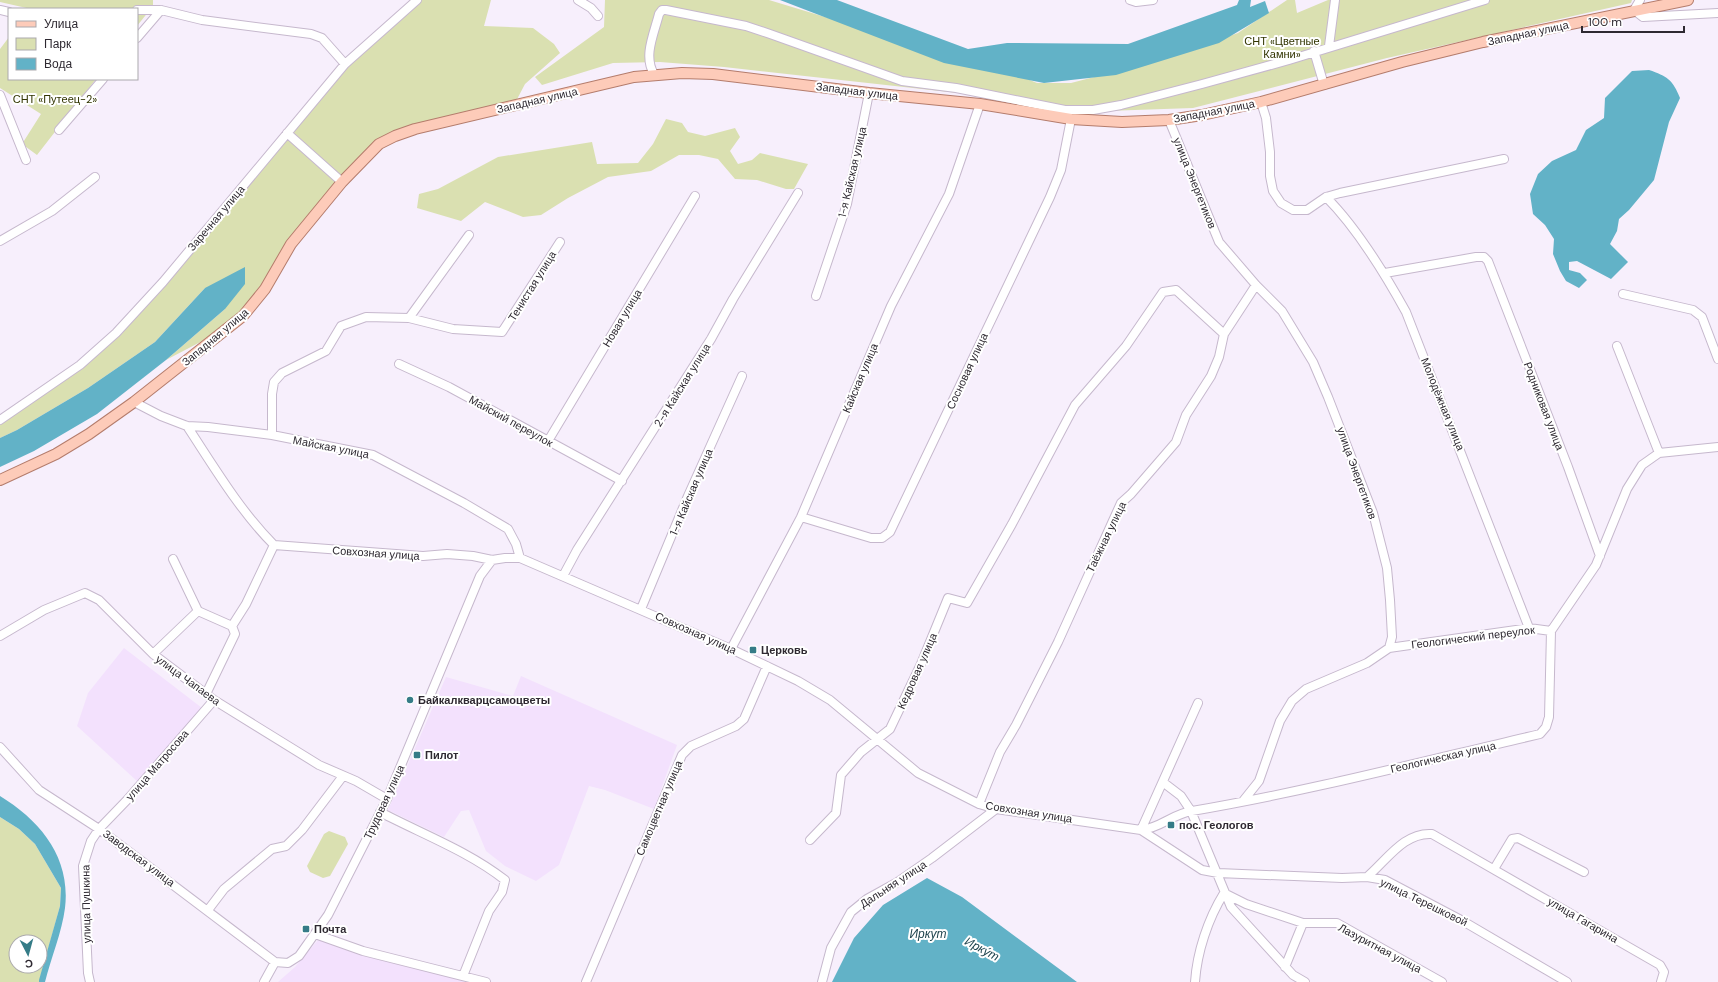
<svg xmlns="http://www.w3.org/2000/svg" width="1718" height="982" font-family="'DM Sans',sans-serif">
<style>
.built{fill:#f3e1fd}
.green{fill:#dae0b1;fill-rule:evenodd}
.water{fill:#62b2c7}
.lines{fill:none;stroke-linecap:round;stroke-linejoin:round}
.minor-casing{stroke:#c6b8cd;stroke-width:10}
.major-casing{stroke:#b47c6c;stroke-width:12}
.minor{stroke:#fff;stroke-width:8}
.major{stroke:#fdcbb9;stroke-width:10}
.poi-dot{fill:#357c87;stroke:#fff;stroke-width:1.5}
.labels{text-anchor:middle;stroke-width:4;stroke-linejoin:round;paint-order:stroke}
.street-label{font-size:11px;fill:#2e2931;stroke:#fff}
.park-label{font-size:11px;fill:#313401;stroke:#fff}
.poi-label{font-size:11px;font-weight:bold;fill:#2e2931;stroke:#fff;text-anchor:start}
.water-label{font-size:12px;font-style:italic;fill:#20454f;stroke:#fff}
</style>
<rect width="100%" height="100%" fill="#f7effc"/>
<path class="built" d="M124,648L202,708L138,782L77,726L88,693Z
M521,676L677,745L654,809L605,790L589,786L559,865L536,881L505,866L486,851L469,810L461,811L444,837L388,810L446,677L513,696Z
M318,940L466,982H278L295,967Z"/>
<path class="green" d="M0,0H153V6L137,26V9H31L0,2Z
M417,0H491L484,26L533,28L554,44L560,53L525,84L514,105L379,144L283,258L229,327L166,360L225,309L205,288L155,342L88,388L17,430L0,438V420L80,365L116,333L345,64Z
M605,0H769L1020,76L1037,83H1071L1160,60L1238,33L1287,0H1295L1297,13L1328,0H1632L1631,3L1387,58L1193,108L1077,112L994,97L724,67L660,62L613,63L542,85L535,77L604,27Z
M9,37V79H96L37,155L22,144L41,114L0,88V49Z
M666,119L682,123L688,132L705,136L735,128L740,137L730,151L738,164L752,160L760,153L808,164L794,189H786L757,180L735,179L718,159L699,155H679L651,171L608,177L568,198L541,215L523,217L485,202L461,221L417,208L419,194L438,189L498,157L592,142L597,164L638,163L653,144Z
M0,817L19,829L35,844L61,888L60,906L39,982H0ZM16,942H40V966H16Z
M329,831L345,837L348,844L330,876L323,878L310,872L307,866L324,834Z"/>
<path class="water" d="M780,0H837L968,49L1007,43L1128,44L1237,5L1239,0H1251L1250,7L1265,1L1269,13L1219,43L1116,75L1044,83L944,63Z
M1649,70C1667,76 1673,80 1680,98L1669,122L1654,180L1629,210L1619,219L1617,231L1610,244L1628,262L1611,279L1577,261L1569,262V270L1580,273L1587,280L1579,288L1566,281L1560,271L1553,254L1554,239L1545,225L1533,214L1530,194L1538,174L1552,161L1576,150L1586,130L1604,118L1605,98L1632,71Z
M245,267V284L225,309L166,360L97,414L34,451L0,467V438L17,430L88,388L155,342L205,288Z
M0,796C41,821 71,858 65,908C62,932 51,958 45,982H39V980L60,906L61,888L35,844L19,829L0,817Z
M927,878L962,897L1077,982H832L854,938L883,905Z"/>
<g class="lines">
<g class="minor-casing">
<path id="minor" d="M578,0L591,8L598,16
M1130,0L1136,2L1153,0
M1640,0L1634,10L1643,17L1718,13
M0,10L9,12
M137,10H161L202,20L311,34L322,38L345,64
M137,38L161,10
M1329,46L1335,0
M1314,51L1324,85
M654,74C643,56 654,34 659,14L662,10H666L746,26L770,34L902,81L956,88L1065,110H1093L1121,105L1202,84L1289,60L1485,0
M0,95L26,160
M1261,102L1266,118L1270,152V176L1273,191L1281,203L1293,210H1307L1326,197L1340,193L1504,159
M1169,120L1219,242L1256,285L1282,311L1313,362L1328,397L1373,513L1387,568L1390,600L1392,637L1389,648L1367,663L1306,689L1292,701L1280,721L1259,781L1243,801
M59,130L103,79
M287,133L342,182
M1326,197C1356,227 1385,274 1406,312L1529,628
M0,241L52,211L95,177
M1385,273L1476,257H1484L1488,261L1568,467L1600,556
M1623,294L1693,310L1702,317L1718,359
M816,296L847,204L869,93
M409,318L469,235
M1617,346L1659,453
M399,364L449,387L622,481
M134,402L161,416L187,426L208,427L272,435L373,455L464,503L508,529L516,544L520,558
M0,420L80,365L116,333L163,282L345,64L417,0
M187,426C214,467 240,511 274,545L423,556L447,554L473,556L492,560L505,558H520L731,649L798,681L830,700L918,773L979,804L996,809L1141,830L1202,870L1218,873L1342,878L1367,877L1385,880L1461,920L1567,982
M272,435V394L274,382L282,373L326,351L341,326L366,317L409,318L453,329L502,332L560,242
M548,441L695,196
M801,517L871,538H882L890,532L1050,197L1061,170L1071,119
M173,559L198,611
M563,576L577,550L711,339L733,299L798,193
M641,609L688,496L742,376
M1551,631L1596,565L1627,489L1642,465L1659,453L1718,447
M0,636L44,610L85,593L99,600L153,654L214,700L319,765L356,781L387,799
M1389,648L1529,628L1551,631
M731,649L801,517L891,306L949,194L980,104
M153,654L198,611L232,626L246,604L274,545
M206,694L235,634L232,626
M0,747L39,790L99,829L275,962L288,963L299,956L328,915L387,799L480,576L492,560
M1164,783L1181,796L1191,811L1231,907L1293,975L1305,982
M979,804L1000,752L1016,725L1058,642L1121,503L1131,494L1176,442L1186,415L1211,376L1219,357L1224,334L1256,285
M380,812C422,834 468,851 505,880L502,892L489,911L463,976
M1141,830C1161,828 1172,814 1192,811C1309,791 1424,761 1540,734L1546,727L1549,717L1551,631
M1141,830L1198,703
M810,840L836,813L841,775L861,752L890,729L921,664L948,598L967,603L1012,524L1075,405L1126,346L1163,292L1176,290L1224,334
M1494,869L1512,839L1518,838L1584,872
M1367,877C1387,860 1404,832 1432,834L1660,965L1664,972L1661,982
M208,910L224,889L272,849L286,846L302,830L343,776
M315,934L363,951L486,982
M1285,967L1303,923
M90,982L88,973L83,866L91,841L99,829L127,800L214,700
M264,982L275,962
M586,982L682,755L691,746L736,726L744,719L767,666
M822,982L831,948L851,912L867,899L896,883L932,858L996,809
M1195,982C1197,952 1208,919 1224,893L1246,904L1303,923H1337L1442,982"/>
</g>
<g class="major-casing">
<path id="major" d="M0,480L56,454L89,434L134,402L243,316L265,289L291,244L342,182L379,144L395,136L415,129L634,77L682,73L713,74L869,93L980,104L1071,119L1122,122L1169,120L1202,115L1261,102L1402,62L1483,42L1688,0"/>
</g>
<use href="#minor" class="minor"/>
<use href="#major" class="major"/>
</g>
<g class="poi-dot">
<rect x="749" y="646" width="8" height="8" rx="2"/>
<circle cx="410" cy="700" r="4"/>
<rect x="413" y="751" width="8" height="8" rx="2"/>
<rect x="1167" y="821" width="8" height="8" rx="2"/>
<rect x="302" y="925" width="8" height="8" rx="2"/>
</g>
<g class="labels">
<g class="street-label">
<text transform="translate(1528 33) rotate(-12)" y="4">Западная улица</text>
<text transform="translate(857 91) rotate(7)" y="4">Западная улица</text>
<text transform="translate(537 100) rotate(-13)" y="4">Западная улица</text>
<text transform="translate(1214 111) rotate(-11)" y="4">Западная улица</text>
<text transform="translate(852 172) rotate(-77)" y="4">1-я Кайская улица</text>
<text transform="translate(1195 183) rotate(68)" y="4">улица Энергетиков</text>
<text transform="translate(216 218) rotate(-50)" y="4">Заречная улица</text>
<text transform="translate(532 286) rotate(-58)" y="4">Тенистая улица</text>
<text transform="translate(622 318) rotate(-59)" y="4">Новая улица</text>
<text transform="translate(215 337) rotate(-40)" y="4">Западная улица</text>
<text transform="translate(967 371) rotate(-65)" y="4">Сосновая улица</text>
<text transform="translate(860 378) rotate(-67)" y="4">Кайская улица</text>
<text transform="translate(682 385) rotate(-58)" y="4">2-я Кайская улица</text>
<text transform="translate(1443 404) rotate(68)" y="4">Молодёжная улица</text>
<text transform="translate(1544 406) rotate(69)" y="4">Родниковая улица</text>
<text transform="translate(511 421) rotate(29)" y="4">Майский переулок</text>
<text transform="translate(331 447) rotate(11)" y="4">Майская улица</text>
<text transform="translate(1357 473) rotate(70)" y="4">улица Энергетиков</text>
<text transform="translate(691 492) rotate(-67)" y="4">1-я Кайская улица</text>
<text transform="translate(1106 537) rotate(-64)" y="4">Таёжная улица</text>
<text transform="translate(376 553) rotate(4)" y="4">Совхозная улица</text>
<text transform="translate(696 633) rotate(24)" y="4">Совхозная улица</text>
<text transform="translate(1473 637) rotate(-7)" y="4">Геологический переулок</text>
<text transform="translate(917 671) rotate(-66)" y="4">Кедровая улица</text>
<text transform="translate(188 680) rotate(36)" y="4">улица Чапаева</text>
<text transform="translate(1443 757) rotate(-13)" y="4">Геологическая улица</text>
<text transform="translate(157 765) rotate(-49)" y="4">улица Матросова</text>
<text transform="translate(384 802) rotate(-65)" y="4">Трудовая улица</text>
<text transform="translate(659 808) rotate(-67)" y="4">Самоцветная улица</text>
<text transform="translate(1029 812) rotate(9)" y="4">Совхозная улица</text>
<text transform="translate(139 858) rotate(37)" y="4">Заводская улица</text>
<text transform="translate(893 884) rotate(-33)" y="4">Дальняя улица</text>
<text transform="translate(1424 902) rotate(26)" y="4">улица Терешковой</text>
<text transform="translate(86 904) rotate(-91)" y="4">улица Пушкина</text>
<text transform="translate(1583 920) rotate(30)" y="4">улица Гагарина</text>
<text transform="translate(1380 948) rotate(28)" y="4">Лазуритная улица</text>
</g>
<g class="park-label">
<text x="1282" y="45">СНТ «Цветные<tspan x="1282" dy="13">Камни»</tspan></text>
<text x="55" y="103">СНТ «Путеец-2»</text>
</g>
<g class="poi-label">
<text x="761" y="654">Церковь</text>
<text x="418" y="704">Байкалкварцсамоцветы</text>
<text x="425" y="759">Пилот</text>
<text x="1179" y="829">пос. Геологов</text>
<text x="314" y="933">Почта</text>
</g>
<g class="water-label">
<text x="928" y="938">Иркут</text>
<text transform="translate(982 949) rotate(28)" y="4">Ирку́т</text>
</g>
</g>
<rect x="8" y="8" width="130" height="72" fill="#ffffff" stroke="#aba9ad"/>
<rect x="16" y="21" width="20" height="6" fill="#fdcbb9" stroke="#aba9ad"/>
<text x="44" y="28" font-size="12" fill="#2e2931">Улица</text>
<rect x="16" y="38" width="20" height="12" fill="#dae0b1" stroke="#aba9ad"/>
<text x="44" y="48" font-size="12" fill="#2e2931">Парк</text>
<rect x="16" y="58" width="20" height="12" fill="#62b2c7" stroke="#aba9ad"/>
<text x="44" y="68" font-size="12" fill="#2e2931">Вода</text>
<g transform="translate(28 954) rotate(174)"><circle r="19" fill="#ffffff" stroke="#aba9ad"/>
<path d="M0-3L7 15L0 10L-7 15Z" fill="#357c87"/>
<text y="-6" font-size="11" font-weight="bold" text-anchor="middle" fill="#2e2931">С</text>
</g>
<path d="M1582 26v6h102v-6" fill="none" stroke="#2e2931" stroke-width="2"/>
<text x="1588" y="26" font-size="12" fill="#2e2931" stroke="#ffffff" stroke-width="3" paint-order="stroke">100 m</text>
</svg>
